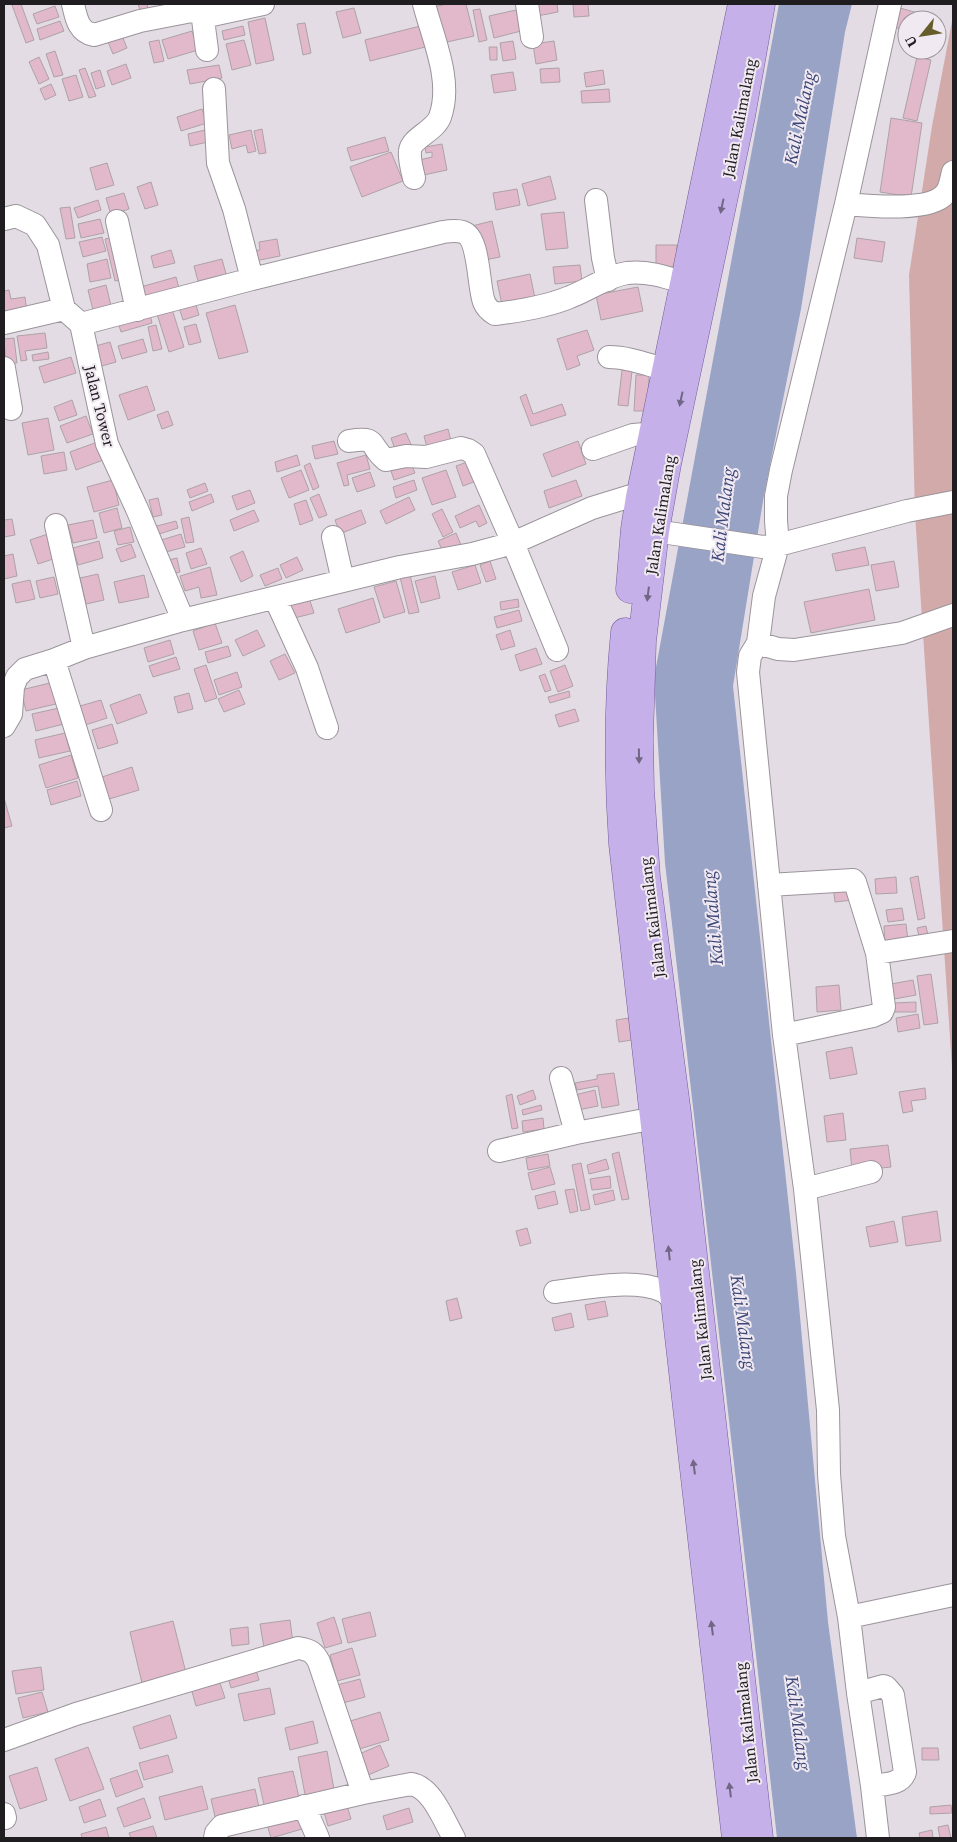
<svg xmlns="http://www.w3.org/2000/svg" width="957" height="1842" font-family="'Source Serif 4',serif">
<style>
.green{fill:#d3aaaa}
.water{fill:#99a3c6}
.building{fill:#e2b9ca;stroke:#ada2a6}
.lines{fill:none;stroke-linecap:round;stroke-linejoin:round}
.minor-casing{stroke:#9b949b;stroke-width:24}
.major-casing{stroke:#725b9a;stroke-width:29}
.minor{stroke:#fff;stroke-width:22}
.major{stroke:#c5b0ea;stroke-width:28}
.oneway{fill:#726685}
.labels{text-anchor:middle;stroke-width:4;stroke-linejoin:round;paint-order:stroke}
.street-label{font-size:16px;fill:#201d20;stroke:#f1e9f1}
.water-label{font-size:18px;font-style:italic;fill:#3b4777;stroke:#f1e9f1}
</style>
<rect width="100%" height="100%" fill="#e4dce4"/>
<path class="green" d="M953,16V1083L915,514L909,275L932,126Z"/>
<path class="water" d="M779,4H852L845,32L801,309L764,495L733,686L796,1273L828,1622L857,1838H777L665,863L654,678Z"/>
<path class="building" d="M15,4H21L34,40L26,43L12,5Z
M138,4H147L148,8L140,10Z
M447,4H466L474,36L438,44L429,8Z
M535,4H557L558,12L537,16Z
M573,4H588L589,16L574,17Z
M55,6L59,17L37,24L33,14Z
M354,8L361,33L343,38L336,12Z
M900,8L925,15L924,20H907V31L894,27Z
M480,9L487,40L479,42L473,10Z
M516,10L521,31L494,38L489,16Z
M265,18L274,60L256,64L248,22Z
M60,21L64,31L40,40L37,29Z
M305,23L311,53L303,55L297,24Z
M428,24L433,45L370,61L365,40Z
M243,26L245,35L224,40L222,31Z
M120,31L127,48L113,54L106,37Z
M192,31L198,50L168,59L162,40Z
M159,40L164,61L154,63L149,42Z
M244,40L251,65L232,70L226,44Z
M513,41L516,59L503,61L500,43Z
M554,41L557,60L536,64L533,44Z
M489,47H497V60H490Z
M55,51L63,75L54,77L46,54Z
M39,57L49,79L39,84L29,62Z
M917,57L931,60L917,121L903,118Z
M126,64L131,78L112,85L107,71Z
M219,65L222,78L190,84L187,70Z
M85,68L96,96L89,98L79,70Z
M559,68L560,82L541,83L540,69Z
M100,70L105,86L96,89L91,73Z
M603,70L605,84L586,87L584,73Z
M513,72L516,90L494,93L491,75Z
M76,75L83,97L69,101L62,79Z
M51,84L56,95L45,100L40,89Z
M609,89L610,102L582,103L581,91Z
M202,109L207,123L181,131L177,117Z
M891,118L922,123L911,197L880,192Z
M262,129L266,153L259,154L254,131Z
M205,130L208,142L190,146L188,134Z
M251,130L256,151L248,153L246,145L232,149L229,135Z
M385,137L389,151L351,161L347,148Z
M442,144L447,170L419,176L415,161L432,157V152L426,153L425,147Z
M391,152L403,181L362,197L350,167Z
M107,163L114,185L96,190L90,168Z
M550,176L556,199L528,206L522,184Z
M151,182L158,205L145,209L137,187Z
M517,189L520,205L496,210L493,193Z
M124,193L129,209L111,215L106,198Z
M98,200L101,210L78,218L74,208Z
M70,207L75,238L66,239L60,208Z
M564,212L568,248L546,250L541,214Z
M100,219L104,233L81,238L78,224Z
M492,221L500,257L480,261L472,226Z
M102,237L106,251L83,257L79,242Z
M115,237L125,279L115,281L105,239Z
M857,238L885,242L882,262L854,258Z
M277,239L280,256L255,261L253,251L260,250L259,242Z
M656,245H677L676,267L656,266Z
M171,250L175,263L154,268L151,256Z
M107,259L111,278L90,282L87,264Z
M222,259L226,274L198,281L194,266Z
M580,265L582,281L555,284L553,267Z
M530,274L535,298L502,305L497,281Z
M176,277L180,292L141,303L137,288Z
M106,285L112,310L94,314L88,290Z
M638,287L643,311L601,320L596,295Z
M9,290L11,299L25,297L27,313L4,314V291Z
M193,296L199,315L183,320L177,301Z
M235,305L248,352L219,359L206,313Z
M171,306L184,347L169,352L156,311Z
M149,310L152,323L121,332L117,319Z
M196,324L201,342L189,345L184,327Z
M156,325L162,349L153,351L148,327Z
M587,330L594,350L577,356L580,365L567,370L557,339Z
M45,333L47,348L25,351L27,360L21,361L17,336Z
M14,338L17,363L6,364L4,339Z
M143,339L147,352L122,359L118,346Z
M110,342L116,362L98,367L92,347Z
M48,352L49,359L33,361L32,355Z
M71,357L76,373L44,383L39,367Z
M622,370L632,371L628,406L618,405Z
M636,375H649L648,411H634Z
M147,386L155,410L128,420L119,395Z
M526,394L533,414L562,404L566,415L531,426L520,397Z
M72,400L77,415L59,421L54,407Z
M168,411L173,425L162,429L157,415Z
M86,416L93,434L67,443L60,426Z
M48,418L54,450L28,455L22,423Z
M448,429L452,445L428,451L424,436Z
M406,433L413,449L397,455L391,438Z
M100,441L106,459L76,470L70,452Z
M334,441L338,454L315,459L312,446Z
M578,441L586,464L552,477L543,454Z
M64,452L67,470L44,474L41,456Z
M297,455L300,465L277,472L275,462Z
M366,455L370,469L347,475L349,485L344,486L337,463Z
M473,460L479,480L463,486L456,466Z
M410,461L415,473L394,480L390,468Z
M310,463L319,487L313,490L304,466Z
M301,470L309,490L289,498L281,478Z
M446,470L456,497L432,505L422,478Z
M370,472L375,486L357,492L352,478Z
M113,480L119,505L94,512L87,487Z
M414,480L417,490L396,498L393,487Z
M576,480L582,496L549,508L544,491Z
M205,483L208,491L190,498L187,490Z
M250,490L255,503L237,510L232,496Z
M211,494L214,502L192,511L189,502Z
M319,494L327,515L319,518L310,498Z
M409,497L415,510L386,524L380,511Z
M158,498L162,515L153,517L149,500Z
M306,500L313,520L300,525L294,504Z
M479,505L487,523L479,527L476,521L460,528L455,516Z
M117,508L122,528L104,533L99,513Z
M442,509L453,532L443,537L432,514Z
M254,510L259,521L234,531L230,520Z
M361,510L366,523L340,534L335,520Z
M189,517L194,542L186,543L181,519Z
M12,519L15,535L4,537V520Z
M93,520L97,538L73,543L68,525Z
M176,521L178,528L156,535L153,527Z
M130,527L134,542L118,545L114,531Z
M456,533L461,545L443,552L438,541Z
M48,534L56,558L38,564L30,540Z
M181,534L185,547L162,553L158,541Z
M99,541L103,558L78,565L73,548Z
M131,544L136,557L121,562L116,549Z
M865,547L869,565L836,571L832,554Z
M201,548L207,564L191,569L186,553Z
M243,551L253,576L241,582L230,557Z
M13,554L17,576L4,579V556Z
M297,557L303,570L286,578L280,565Z
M177,558L180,572L167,575L164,561Z
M490,561L496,579L486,582L480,565Z
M894,561L899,587L876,591L871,565Z
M475,565L481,583L458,590L452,572Z
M210,567L217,595L201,598L199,587L185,591L180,576Z
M278,568L282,579L265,586L260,575Z
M98,574L104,600L86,604L80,578Z
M144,575L149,597L119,603L114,582Z
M410,575L419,612L409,614L400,577Z
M435,576L440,598L421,603L415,581Z
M54,577L58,594L40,598L36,581Z
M30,580L35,599L16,603L12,584Z
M396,581L405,612L384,618L374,587Z
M869,589L875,620L811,633L804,602Z
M309,598L314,613L287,620L283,605Z
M373,598L380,622L346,633L338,609Z
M518,599L519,607L501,610L500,602Z
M519,610L522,621L497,628L494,617Z
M215,623L222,643L199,650L193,631Z
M257,630L265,646L243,656L235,640Z
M510,630L515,646L501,650L496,635Z
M170,640L174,654L148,662L144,648Z
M228,646L231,656L208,663L205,652Z
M536,648L542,664L520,671L515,655Z
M285,654L295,673L279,680L270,661Z
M176,657L180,669L153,677L149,666Z
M206,665L217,698L205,702L194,669Z
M565,665L573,686L558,692L550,671Z
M237,672L242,687L219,695L214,680Z
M545,674L551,690L545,692L539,676Z
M54,682L60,703L26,711L21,690Z
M239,690L245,704L224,712L218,699Z
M569,691L570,697L550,703L548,697Z
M189,693L193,709L178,713L174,697Z
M140,694L147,713L117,724L110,705Z
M101,700L107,718L79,727L73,708Z
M59,708L64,724L36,731L32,714Z
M575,709L579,721L559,727L555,715Z
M112,724L118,743L98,749L92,730Z
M65,733L70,751L39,758L35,740Z
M71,755L78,778L46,788L39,765Z
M132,767L139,790L106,800L99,778Z
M77,781L81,796L51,805L47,790Z
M4,798L12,826L4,828Z
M918,876L925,918L918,920L910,878Z
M896,877L897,893L876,894L875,879Z
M851,884L853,900L835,902L833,886Z
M902,908L904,920L888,922L886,910Z
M906,924L908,941L885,943L884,926Z
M926,926L929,941L921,943L917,928Z
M931,974L938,1023L924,1025L917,976Z
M913,980L916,995L894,999L891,984Z
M839,985L841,1010L817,1012L816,987Z
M916,1002V1012H894V1003Z
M918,1014L920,1028L898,1032L896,1018Z
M629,1018L632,1040L619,1042L616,1020Z
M852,1047L857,1074L830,1079L826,1052Z
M614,1073L619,1105L602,1108L598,1086L577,1090L575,1083L597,1079V1075Z
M925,1088L926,1099L911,1101L913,1111L903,1113L899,1092Z
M533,1090L536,1099L520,1105L517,1096Z
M595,1090L598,1106L578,1110L575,1095Z
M512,1094L518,1128L512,1129L506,1096Z
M541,1105L542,1110L523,1115L522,1110Z
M843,1113L846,1140L827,1142L824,1116Z
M543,1118L544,1129L523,1132L522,1121Z
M888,1145L891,1167L852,1171L850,1149Z
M619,1152L629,1199L622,1200L612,1154Z
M548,1154L550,1166L528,1170L526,1158Z
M606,1159L609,1169L589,1174L587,1165Z
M581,1163L590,1209L581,1211L572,1165Z
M550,1167L555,1184L532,1190L528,1173Z
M610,1176L611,1188L592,1190L590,1179Z
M574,1189L578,1211L570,1213L565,1190Z
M613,1190L615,1200L595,1205L593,1195Z
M555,1191L558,1204L538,1209L535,1196Z
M937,1211L941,1241L906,1246L902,1217Z
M894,1221L898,1242L870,1247L866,1227Z
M527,1228L531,1243L520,1246L516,1231Z
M457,1298L462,1318L450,1321L446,1301Z
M605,1301L608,1316L588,1320L585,1305Z
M571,1313L574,1327L555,1331L552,1318Z
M370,1612L376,1636L348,1643L342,1619Z
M334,1617L342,1643L325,1648L317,1623Z
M290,1620L293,1643L264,1648L260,1624Z
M173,1621L186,1673L142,1683L130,1632Z
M248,1627L249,1644L232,1646L230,1629Z
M352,1648L360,1675L337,1681L330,1655Z
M255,1666L259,1680L231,1688L227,1674Z
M41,1667L44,1690L16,1694L12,1671Z
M360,1679L365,1697L343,1703L337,1685Z
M219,1680L225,1698L196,1706L191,1688Z
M270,1688L275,1714L244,1721L238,1694Z
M42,1692L48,1712L23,1718L18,1698Z
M380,1712L389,1740L356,1750L347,1722Z
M170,1715L177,1738L140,1749L133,1727Z
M313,1721L318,1743L290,1750L285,1728Z
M380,1745L389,1766L366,1776L357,1755Z
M88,1747L104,1789L70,1801L55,1759Z
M922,1748H938L939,1760H922Z
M327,1751L335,1795L306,1800L298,1757Z
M168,1755L173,1772L144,1780L139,1763Z
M37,1767L47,1800L20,1809L9,1776Z
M137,1770L143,1787L116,1797L110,1779Z
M293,1771L300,1802L265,1809L258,1778Z
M202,1786L208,1809L165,1820L159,1797Z
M255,1789L260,1812L216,1821L211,1799Z
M144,1798L151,1818L124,1827L117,1808Z
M100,1799L106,1816L84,1823L79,1807Z
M346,1802L351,1819L328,1826L323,1809Z
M951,1805L952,1813L930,1814V1807Z
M409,1808L413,1822L387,1830L383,1816Z
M304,1809L309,1827L271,1838L266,1821Z
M948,1825L951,1838H940L938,1827Z
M153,1826L157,1838H131L129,1833Z
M106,1827L109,1838H82L81,1834Z
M932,1830L933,1838H920L919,1833Z"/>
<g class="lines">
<g class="minor-casing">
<path id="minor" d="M73,4C76,17 78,32 94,35L140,21L202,9
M201,4L207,50
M527,4L532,37
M203,17L263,4
M414,178C412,169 409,160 410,151C411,138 435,131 440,117C453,81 433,39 424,4
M596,200L603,258L608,280
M846,204C869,206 930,212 945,194C950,189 951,179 953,172
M4,219L16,216L35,225L48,245L64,309L81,324L107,444L137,509L183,620
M117,221L137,310
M252,279L443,232C449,231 456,230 463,232C480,238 478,287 484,302C486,307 490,311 495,314C520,311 546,307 570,297C589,290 607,276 627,273C652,270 676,281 699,287
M4,323L64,309
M81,324L252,279L234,209L218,163L214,89
M609,357C635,357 658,370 683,373
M4,368L11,409
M349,441C380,436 368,446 386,460L406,456L426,457L461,448L468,450L474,454L513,543L557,650
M593,449L633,435L670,432
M56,525L84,648
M655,531L763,547L778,545L907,511L953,502
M333,537L343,581
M275,598L307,668L327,728
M758,643L778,649L794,650L902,633L953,615
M54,660L101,810
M4,726L11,714L13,687L17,677L25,669L54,660L84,648L183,620L400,567L472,554L513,543L592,508L631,496L657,497
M769,885L853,880L855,882L877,953L884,1007L882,1012L873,1016L784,1035
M877,953L953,941
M561,1078L576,1133
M499,1151L576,1133L671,1115
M805,1189L871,1172
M555,1292C586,1288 634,1278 663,1291C667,1293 671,1298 675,1302L687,1300
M849,1617L953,1595
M858,1693L883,1686L886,1687L893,1695L905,1772C901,1785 884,1784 872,1786
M4,1740L76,1714L298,1648C310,1650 314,1652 319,1662L363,1793L411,1784C432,1787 444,1821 454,1838
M304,1806L318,1838
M4,1814L5,1818
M215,1838L216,1833L222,1826L363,1793
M878,1838L872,1786L858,1693L849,1617L834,1536L829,1474L828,1410L805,1189L784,1035L748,672L750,656L758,643L764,596L778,545L776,521V496L781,470L846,204L890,4"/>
</g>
<g class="major-casing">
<path id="major" d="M630,589L635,529L640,497L742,4
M625,632C618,702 618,773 623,844L736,1838
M759,1838L677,1114L646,877L640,790L639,738L642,641L655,531L667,464L741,116L761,4"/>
</g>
<use href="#minor" class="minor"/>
<use href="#major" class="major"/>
</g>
<defs><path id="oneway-solid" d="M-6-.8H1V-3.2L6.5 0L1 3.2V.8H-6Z" transform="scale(1.25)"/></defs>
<g class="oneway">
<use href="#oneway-solid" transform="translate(722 206) rotate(102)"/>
<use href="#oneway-solid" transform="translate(681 399) rotate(102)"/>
<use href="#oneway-solid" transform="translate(648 594) rotate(97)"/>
<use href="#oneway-solid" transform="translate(639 756) rotate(89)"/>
<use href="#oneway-solid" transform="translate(669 1253) rotate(-96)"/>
<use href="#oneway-solid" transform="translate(694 1467) rotate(-97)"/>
<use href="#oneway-solid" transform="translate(712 1628) rotate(-97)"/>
<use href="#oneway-solid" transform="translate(730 1790) rotate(-97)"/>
</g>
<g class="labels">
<g class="street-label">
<text transform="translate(739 118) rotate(-79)" y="6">Jalan Kalimalang</text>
<text transform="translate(100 406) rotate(76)" y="6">Jalan Tower</text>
<text transform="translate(660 515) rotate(-81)" y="6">Jalan Kalimalang</text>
<text transform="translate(652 918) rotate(-97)" y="6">Jalan Kalimalang</text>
<text transform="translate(700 1320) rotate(-96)" y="6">Jalan Kalimalang</text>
<text transform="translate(746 1723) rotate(-96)" y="6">Jalan Kalimalang</text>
</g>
<g class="water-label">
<text transform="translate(800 118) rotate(-78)" y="6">Kali Malang</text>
<text transform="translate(723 515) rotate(-83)" y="6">Kali Malang</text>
<text transform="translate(713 918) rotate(-95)" y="6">Kali Malang</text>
<text transform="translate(743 1322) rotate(82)" y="6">Kali Malang</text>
<text transform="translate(798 1723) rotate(82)" y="6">Kali Malang</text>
</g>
</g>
<rect width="957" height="1842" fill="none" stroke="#201d20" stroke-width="10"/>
<g transform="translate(922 35) rotate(240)"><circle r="24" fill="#f1e9f1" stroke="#9d979d"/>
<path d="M0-4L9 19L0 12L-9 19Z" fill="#675d2a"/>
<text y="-8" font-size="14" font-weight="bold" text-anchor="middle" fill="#201d20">U</text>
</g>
</svg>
